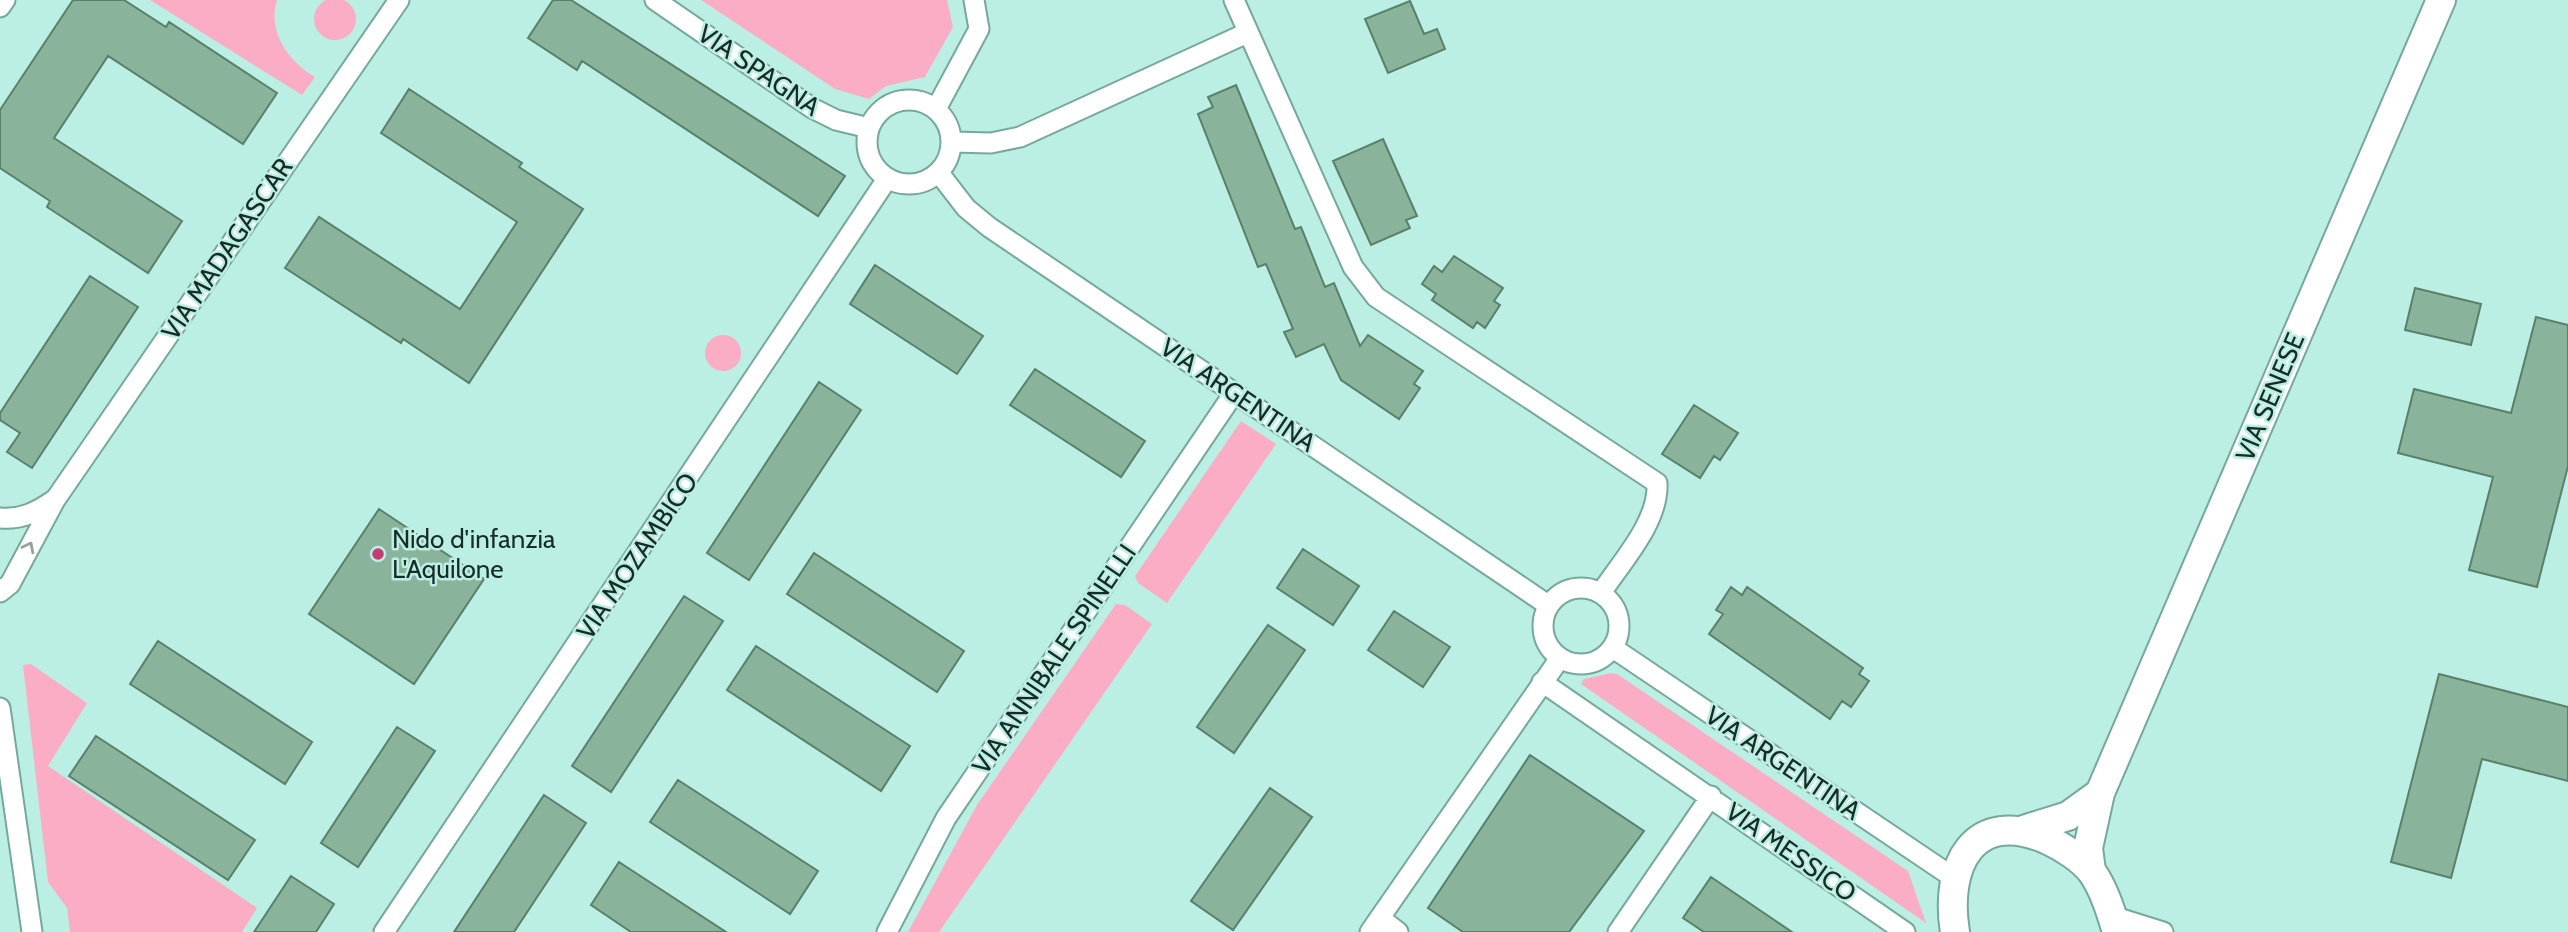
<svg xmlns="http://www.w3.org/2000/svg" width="2568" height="932" font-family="Cabin,sans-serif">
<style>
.green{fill:#faadc5}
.building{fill:#8ab39b;stroke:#59806a;stroke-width:2}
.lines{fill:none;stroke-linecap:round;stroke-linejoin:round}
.street-casing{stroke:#76a89c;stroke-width:23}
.secondary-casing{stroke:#76a89c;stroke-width:32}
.street{stroke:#fff;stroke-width:19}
.secondary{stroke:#fff;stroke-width:28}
.oneway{stroke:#97a09e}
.poi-dot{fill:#c53b75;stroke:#bbefe3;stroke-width:2.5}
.labels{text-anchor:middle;stroke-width:5;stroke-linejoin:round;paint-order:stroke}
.street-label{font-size:26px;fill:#172b27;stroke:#bbefe3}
.poi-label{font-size:26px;fill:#172b27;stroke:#bbefe3;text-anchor:start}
</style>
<rect width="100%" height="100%" fill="#bbefe3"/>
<path class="green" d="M314 19a21 21 0 1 1 42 0a21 21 0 1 1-42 0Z
M150,0H277C267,32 289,62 315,77L302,95Z
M701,0H947L953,27L925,77L886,86L869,99L835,89Z
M705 353a18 18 0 1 1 36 0a18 18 0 1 1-36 0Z
M1241,421L1276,444L1167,603L1138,583L1135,576Z
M1116,604L1125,605L1152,624L939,932H908L977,805Z
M31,664L87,703L48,766L257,908L242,932H70L67,908L48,882L23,665Z
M1611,673L1617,674L1908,871L1926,923L1581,684L1584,679Z"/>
<path class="building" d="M73,0H124L166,27L169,22L277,93L243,144L108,56L54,138L182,221L148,273L47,207L50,201L0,168V110Z
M553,0H571L845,176L818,216L582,61L577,70L528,38Z
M1410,1L1424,34L1437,29L1445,49L1388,73L1365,19Z
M1236,85L1295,229L1301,227L1325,287L1334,283L1360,346L1368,335L1423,371L1414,384L1420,388L1399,419L1341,380L1324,344L1296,357L1284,332L1293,329L1266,264L1258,267L1198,114L1213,107L1208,97Z
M409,89L522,163L519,167L583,209L469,383L403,339L401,343L285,268L319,217L460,309L517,222L381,133Z
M1383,139L1417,216L1406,220L1410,228L1371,245L1333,161Z
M1454,256L1503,288L1494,301L1500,305L1485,328L1477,322L1473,328L1432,300L1436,294L1422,284L1434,266L1442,272Z
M875,265L983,336L957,374L850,304Z
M90,276L138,307L32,468L7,452L20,433L0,420V413Z
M2415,288L2481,304L2471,345L2405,330Z
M2536,317L2568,325V466L2537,587L2469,570L2493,477L2398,453L2414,389L2511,413Z
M1035,369L1145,441L1121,477L1010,405Z
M819,382L861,410L749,580L707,553Z
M1694,405L1738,433L1720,460L1714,456L1700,478L1662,454Z
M379,509L484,579L414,684L309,614Z
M1303,549L1359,586L1333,625L1277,588Z
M814,553L964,651L937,692L787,594Z
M1731,587L1742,595L1747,587L1863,668L1859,674L1869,681L1851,707L1842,701L1830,719L1709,634L1723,614L1716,610Z
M684,596L723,621L611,792L572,766Z
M1394,611L1450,647L1423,687L1368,650Z
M1268,625L1305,650L1234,753L1197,727Z
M158,641L312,742L285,784L130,684Z
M756,646L910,746L881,791L727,690Z
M2439,674L2568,707V781L2482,759L2451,878L2391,862Z
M397,727L435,751L358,867L321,843Z
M96,736L255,840L228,880L69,776Z
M1530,755L1644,831L1569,932H1463L1428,908Z
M678,780L818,871L790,914L650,822Z
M1270,788L1312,817L1233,930L1191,901Z
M544,795L586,823L514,932H454Z
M619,862L726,932H631L591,905Z
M291,876L334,904L316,932H254Z
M1711,877L1792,932H1704L1683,918Z"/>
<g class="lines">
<g class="street-casing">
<path id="street" d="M655,0L812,108L836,120L869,128
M1234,0L1353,267L1376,297L1657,483C1659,522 1622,561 1601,593
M0,7L5,0
M867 142a42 42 0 1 1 84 0a42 42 0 1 1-84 0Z
M936,109L979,29L974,0
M952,142L991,143L1020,137L1247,33
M939,173L966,208L989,227L1548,605
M0,518C21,520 37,512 54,500
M1543 626a38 38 0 1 1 76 0a38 38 0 1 1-76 0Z
M0,592L10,584L55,500L399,0
M1613,648L1954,878
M1542,682L1905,932
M0,708L32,932
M2112,916L2163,932
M1380,918L1398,932
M384,932L887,179
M887,932L946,818L1234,393
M1370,932L1560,658
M1618,932L1711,796"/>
</g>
<g class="secondary-casing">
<path id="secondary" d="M2020,831L2068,816L2100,793
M2091,871L2088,848L2100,793L2441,0
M1955,932C1944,866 1973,807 2048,840C2063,847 2082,859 2092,872C2104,889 2111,912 2117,932"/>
</g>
<use href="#street" class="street"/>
<use href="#secondary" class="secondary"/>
</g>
<defs><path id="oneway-chevron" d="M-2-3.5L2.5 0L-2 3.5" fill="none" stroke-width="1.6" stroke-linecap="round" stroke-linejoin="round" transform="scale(1.75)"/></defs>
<use class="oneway" href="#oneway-chevron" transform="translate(29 547) rotate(-63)"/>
<circle class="poi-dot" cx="378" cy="554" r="7"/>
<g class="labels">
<g class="street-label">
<text transform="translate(759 70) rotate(34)" y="9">VIA SPAGNA</text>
<text transform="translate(227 249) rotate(-56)" y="9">VIA MADAGASCAR</text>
<text transform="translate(1238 395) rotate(34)" y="9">VIA ARGENTINA</text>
<text transform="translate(2270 397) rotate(-67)" y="9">VIA SENESE</text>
<text transform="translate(637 556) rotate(-56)" y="9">VIA MOZAMBICO</text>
<text transform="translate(1054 659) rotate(-56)" y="9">VIA ANNIBALE SPINELLI</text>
<text transform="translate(1783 763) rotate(34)" y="9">VIA ARGENTINA</text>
<text transform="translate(1791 852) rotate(35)" y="9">VIA MESSICO</text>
</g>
<g class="poi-label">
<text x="392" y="548">Nido d'infanzia<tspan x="392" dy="30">L'Aquilone</tspan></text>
</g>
</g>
</svg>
